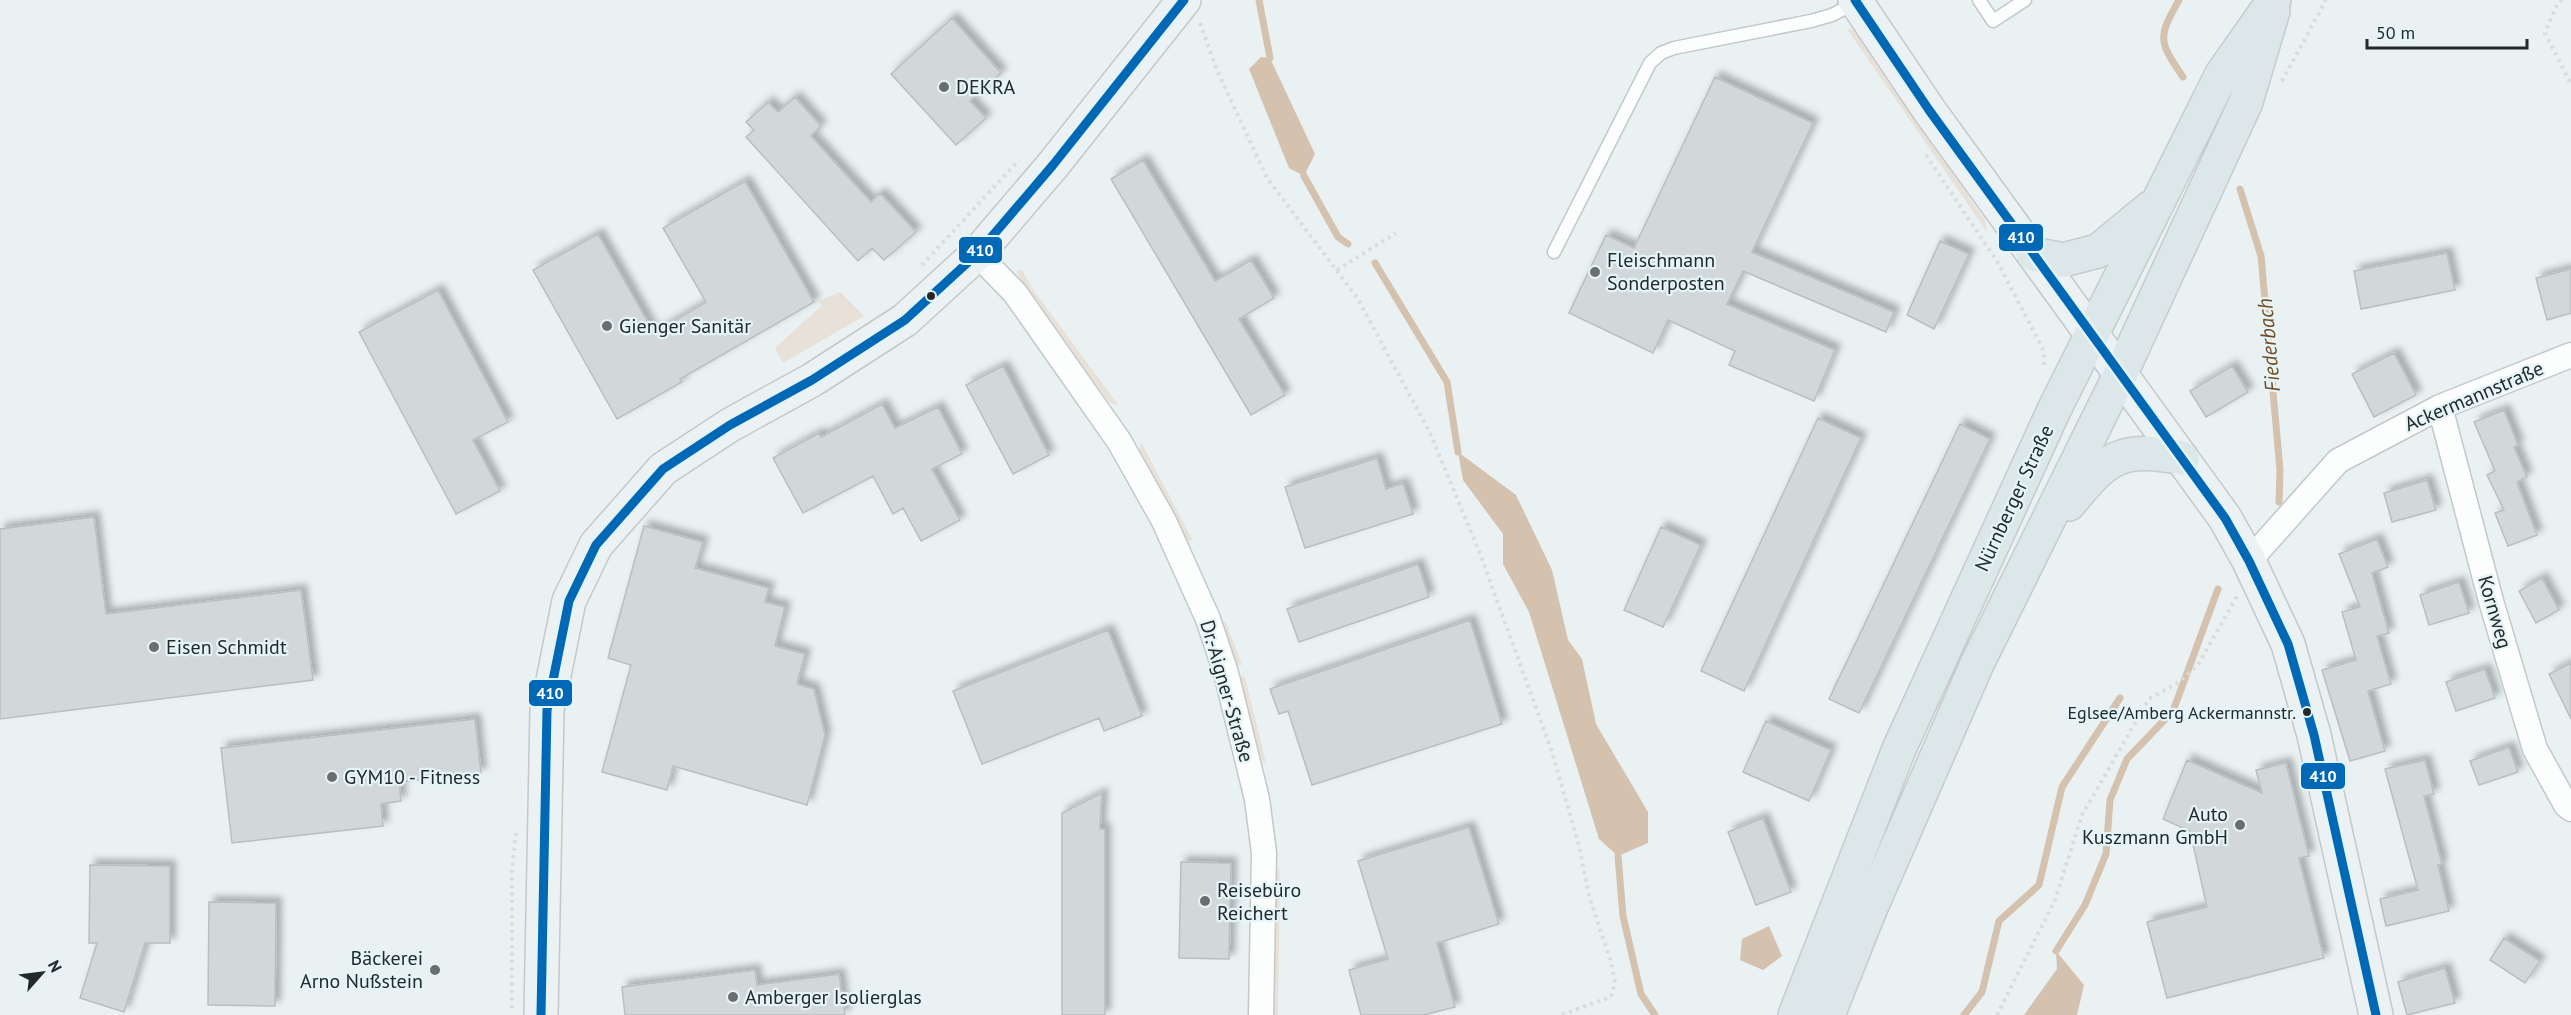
<svg xmlns="http://www.w3.org/2000/svg" width="2571" height="1015" font-family="'PT Sans',sans-serif">
<style>
.green{fill:#e8e1d8}
.water{fill:#d4c1ae}
.lines{fill:none;stroke-linecap:round;stroke-linejoin:round}
.stream{stroke:#d4c1ae;stroke-width:7}
.building{fill:#d2d8d9;stroke:#b9bfc0;stroke-width:1.5;filter:url(#shadow)}
.lane-casing{stroke:#c3c9ca;stroke-width:15}
.street-casing{stroke:#c3c9ca;stroke-width:27}
.secondary-casing{stroke:#c3c9ca;stroke-width:36}
.primary-casing{stroke:#c7cbcc;stroke-width:36}
.path{stroke:#dadcdc;stroke-width:4;stroke-dasharray:3 4.5;stroke-linecap:butt}
.lane{stroke:#fcfdfd;stroke-width:12}
.street{stroke:#fcfdfd;stroke-width:24}
.secondary{stroke:#ecf2f3;stroke-width:33}
.primary{stroke:#dbe7e9;stroke-width:33}
.bus-1-casing{stroke:#e5f4f7;stroke-width:14}
.bus-1{stroke:#0068b4;stroke-width:9}
.poi-dot{fill:#696f70;stroke:#e5f4f7;stroke-width:2}
.bus-dot{fill:#24292a;stroke:#e5f4f7;stroke-width:2}
.labels{text-anchor:middle;stroke-width:4.5;stroke-linejoin:round;paint-order:stroke}
.bus-label{font-size:18px;fill:#24292a;stroke:#e5f4f7;text-anchor:end}
.poi-label{font-size:20px;fill:#24292a;stroke:#e5f4f7;text-anchor:start}
.street-label{font-size:20px;fill:#24292a;stroke:#e5f4f7}
.water-label{font-size:21px;font-style:italic;fill:#74491e;stroke:#e5f4f7}
.line-badge{stroke:#e5f4f7;stroke-width:2}
.badge-label{font-size:16px;text-anchor:middle;font-weight:bold;fill:#fff}
</style>
<defs>
<filter id="shadow"><feDropShadow dx="5.5" dy="-5.5" stdDeviation="3" flood-color="#0004"/></filter>
</defs>
<rect width="100%" height="100%" fill="#e9f1f3"/>
<path class="green" d="M1847,29L1854,30L1985,220L1987,232Z
M1022,270L1032,288L1119,406L1109,402L1026,289L1016,271Z
M840,292L864,316L783,363L775,348L821,306L819,301Z
M1141,442L1193,541L1187,540L1139,451Z
M1226,622L1242,665H1235L1221,623Z
M536,676L541,683L534,826L527,832L529,736Z
M1240,676L1245,677L1266,763L1259,759Z
M1276,868H1279L1280,883L1278,1015H1272L1275,923L1273,870Z"/>
<path class="water" d="M1261,57L1270,58L1315,154L1304,176L1289,168L1249,69Z
M1458,452L1516,495L1552,570L1568,640L1582,659L1596,724L1648,812V843L1618,856L1599,839L1529,612L1503,564V534L1463,480Z
M1769,926L1782,956L1763,970L1740,960L1742,939Z
M2056,951L2084,985L2077,1015H2024L2057,969Z"/>
<g class="lines">
<path class="stream" d="M1259,0L1270,58
M2179,0C2158,37 2158,41 2183,77
M1304,176L1338,237L1348,244
M2240,189L2261,256L2280,470L2279,502
M1375,263L1447,382L1458,452
M1618,856L1623,916L1641,994L1655,1015
M2056,951L2085,905L2106,854L2110,800L2127,759L2173,711L2218,589
M1964,1015L1982,992L1999,921L2039,885L2062,787L2120,698"/>
</g>
<path class="building" d="M952,18L1001,73L970,101L986,118L956,145L891,74Z
M1715,77L1813,123L1752,252L1894,312L1886,332L1743,271L1727,304L1835,350L1814,401L1729,365L1735,351L1668,320L1653,353L1569,313L1606,235L1634,248Z
M795,97L821,126L811,136L871,202L880,193L916,232L884,260L872,248L858,261L746,137L754,130L746,122L768,102L778,112Z
M1143,160L1215,281L1251,260L1274,298L1239,319L1285,395L1251,415L1111,179Z
M745,181L814,302L680,379L682,382L617,419L533,270L598,234L654,333L706,302L663,228Z
M1940,241L1969,254L1934,329L1907,315Z
M2447,253L2455,290L2361,309L2354,271Z
M2571,269V313L2547,320L2536,278Z
M438,290L508,422L473,440L500,491L456,514L359,332Z
M2394,353L2416,395L2374,417L2352,374Z
M1003,366L1049,455L1013,474L966,385Z
M2232,366L2248,392L2206,417L2190,391Z
M882,404L895,428L938,407L962,454L932,469L960,520L921,541L903,508L893,514L873,476L803,513L773,458L819,433L821,437Z
M2504,410L2518,445L2514,447L2527,477L2517,482L2537,535L2508,546L2495,513L2504,510L2487,475L2495,471L2474,422Z
M1818,418L1861,438L1744,691L1701,671Z
M1960,424L1990,439L1859,713L1829,699Z
M1377,458L1386,489L1403,483L1413,514L1305,548L1285,487Z
M2427,480L2436,510L2392,522L2384,493Z
M94,517L106,614L301,590L313,680L0,719V529Z
M644,526L703,542L695,568L769,588L765,602L785,607L775,646L805,654L797,684L814,689L825,735L807,805L673,766L667,790L602,772L631,665L608,658Z
M1661,527L1701,545L1663,627L1624,610Z
M2377,539L2388,567L2372,573L2389,633L2377,636L2391,684L2368,691L2385,751L2350,761L2322,670L2356,660L2342,612L2360,607L2339,554Z
M1418,564L1429,597L1299,642L1287,609Z
M2542,578L2559,610L2536,623L2519,591Z
M2459,582L2469,613L2429,625L2420,595Z
M1470,620L1502,724L1312,785L1288,711L1279,714L1270,689Z
M1108,630L1142,716L1104,731L1099,718L982,764L953,691Z
M2571,663V719L2549,674Z
M2485,669L2495,698L2456,711L2446,682Z
M475,719L481,773L399,782L401,801L381,804L383,826L232,843L221,748Z
M1766,721L1831,750L1809,801L1743,772Z
M2509,747L2518,772L2479,785L2470,761Z
M2187,760L2262,793L2256,770L2286,763L2309,856L2299,858L2324,958L2167,998L2147,922L2207,907L2190,831L2163,819Z
M2425,760L2434,794L2424,796L2442,864L2438,865L2449,911L2386,926L2380,899L2418,890L2385,769Z
M1102,793L1100,829H1105V1015H1062V813Z
M1763,818L1791,892L1756,905L1728,832Z
M1469,827L1499,924L1437,943L1455,1007L1424,1015H1361L1349,970L1388,959L1358,861Z
M1181,862L1231,863L1229,959L1179,958Z
M90,865L170,866V943H145L124,1012L80,998L97,943H89Z
M209,902L276,903L275,1006L208,1005Z
M2504,938L2540,961L2525,983L2490,960Z
M2445,968L2455,1003L2407,1015L2398,982Z
M755,970L757,985L839,974L845,1015H625L622,987Z"/>
<g class="lines">
<g class="lane-casing">
<path id="lane" d="M1979,0L1993,21L2025,0
M1554,252L1650,63L1661,53L1674,48L1811,21L1832,15L1855,3"/>
</g>
<g class="street-casing">
<path id="street" d="M977,254L1015,293L1119,441L1164,521L1208,619L1226,673L1257,799L1264,853L1261,1015
M2440,407L2491,601L2535,749L2566,805L2571,809
M2249,561L2338,461L2440,407L2571,355"/>
</g>
<g class="secondary-casing">
<path id="secondary" d="M1855,0L1929,110L2225,518L2249,561L2288,644L2314,735L2376,1015
M541,1015L547,710L569,601L596,545L663,469L730,425L812,380L905,320L977,254L1053,165L1184,0"/>
</g>
<g class="primary-casing">
<path id="primary" d="M2033,254L2063,260L2098,251L2150,208
M2069,504C2107,457 2120,446 2182,458
M1795,1015L1899,749L2054,410L2222,74L2274,0
M1828,1015L1869,912L1977,664L2121,373L2246,102L2273,11"/>
</g>
<path class="path" d="M2562,0L2558,2L2545,33L2571,84
M1200,23L1216,68L1267,178L1358,299L1430,433L1479,551L1551,749L1578,842L1590,899L1611,962L1615,983L1611,997L1561,1015
M2282,81L2326,0
M1926,155L1998,263L2044,351V366
M922,265L1019,160
M1337,270L1396,233
M512,1008V868L516,833
M1997,1015L2055,900L2082,815L2149,699L2176,684L2198,665L2237,596"/>
<use href="#lane" class="lane"/>
<use href="#street" class="street"/>
<use href="#secondary" class="secondary"/>
<use href="#primary" class="primary"/>
<g class="bus-1-casing">
<path id="bus-1" d="M1855,0L1929,110L2225,518L2249,561L2288,644L2314,735L2376,1015
M541,1015L547,710L569,601L596,545L663,469L730,425L812,380L905,320L977,254L1053,165L1184,0"/>
</g>
<use href="#bus-1" class="bus-1"/>
</g>
<g class="poi-dot">
<circle cx="944" cy="87" r="6"/>
<circle cx="1595" cy="272" r="6"/>
<circle cx="607" cy="326" r="6"/>
<circle cx="154" cy="647" r="6"/>
<circle cx="332" cy="777" r="6"/>
<circle cx="2240" cy="825" r="6"/>
<circle cx="1205" cy="901" r="6"/>
<circle cx="435" cy="970" r="6"/>
<circle cx="733" cy="997" r="6"/>
</g>
<g class="bus-dot">
<circle cx="931" cy="296" r="5"/>
<circle cx="2307" cy="712" r="5"/>
</g>
<g class="labels">
<g class="bus-label">
<text x="2296" y="719">Eglsee/Amberg Ackermannstr.</text>
</g>
<g class="poi-label">
<text x="956" y="94">DEKRA</text>
<text x="1607" y="267">Fleischmann<tspan x="1607" dy="23">Sonderposten</tspan></text>
<text x="619" y="333">Gienger Sanitär</text>
<text x="166" y="654">Eisen Schmidt</text>
<text x="344" y="784">GYM10 - Fitness</text>
<text x="2228" y="821" text-anchor="end">Auto<tspan x="2228" dy="23">Kuszmann GmbH</tspan></text>
<text x="1217" y="897">Reisebüro<tspan x="1217" dy="23">Reichert</tspan></text>
<text x="423" y="965" text-anchor="end">Bäckerei<tspan x="423" dy="23">Arno Nußstein</tspan></text>
<text x="745" y="1004">Amberger Isolierglas</text>
</g>
<g class="street-label">
<text transform="translate(2474 396) rotate(-23)" y="7">Ackermannstraße</text>
<text transform="translate(2014 498) rotate(-65)" y="7">Nürnberger Straße</text>
<text transform="translate(2495 612) rotate(74)" y="7">Kornweg</text>
<text transform="translate(1227 691) rotate(74)" y="7">Dr.-Aigner-Straße</text>
</g>
<g class="water-label">
<text transform="translate(2269 345) rotate(-95)" y="7">Fiederbach</text>
</g>
</g>
<g class="line-badge">
<rect x="1998" y="223" width="46" height="29" rx="6" fill="#0068b4"/>
<rect x="958" y="236" width="45" height="28" rx="6" fill="#0068b4"/>
<rect x="528" y="679" width="45" height="28" rx="6" fill="#0068b4"/>
<rect x="2300" y="762" width="46" height="28" rx="6" fill="#0068b4"/>
</g>
<g class="badge-label">
<text x="2021" y="243">410</text>
<text x="980" y="256">410</text>
<text x="550" y="699">410</text>
<text x="2323" y="782">410</text>
</g>
<g transform="translate(42 973) rotate(62)" stroke="#e5f4f7" stroke-width="4.5" paint-order="stroke">
<path d="M0-4.5L10 22L0 15L-10 22Z" fill="#24292a"/>
<text y="-9" font-size="16" font-weight="bold" text-anchor="middle" fill="#24292a">N</text>
</g>
<path d="M2367 39v9h160v-9" fill="none" stroke="#24292a" stroke-width="3"/>
<text x="2376" y="39" font-size="18" fill="#24292a" stroke="#e5f4f7" stroke-width="4.5" paint-order="stroke">50 m</text>
</svg>
